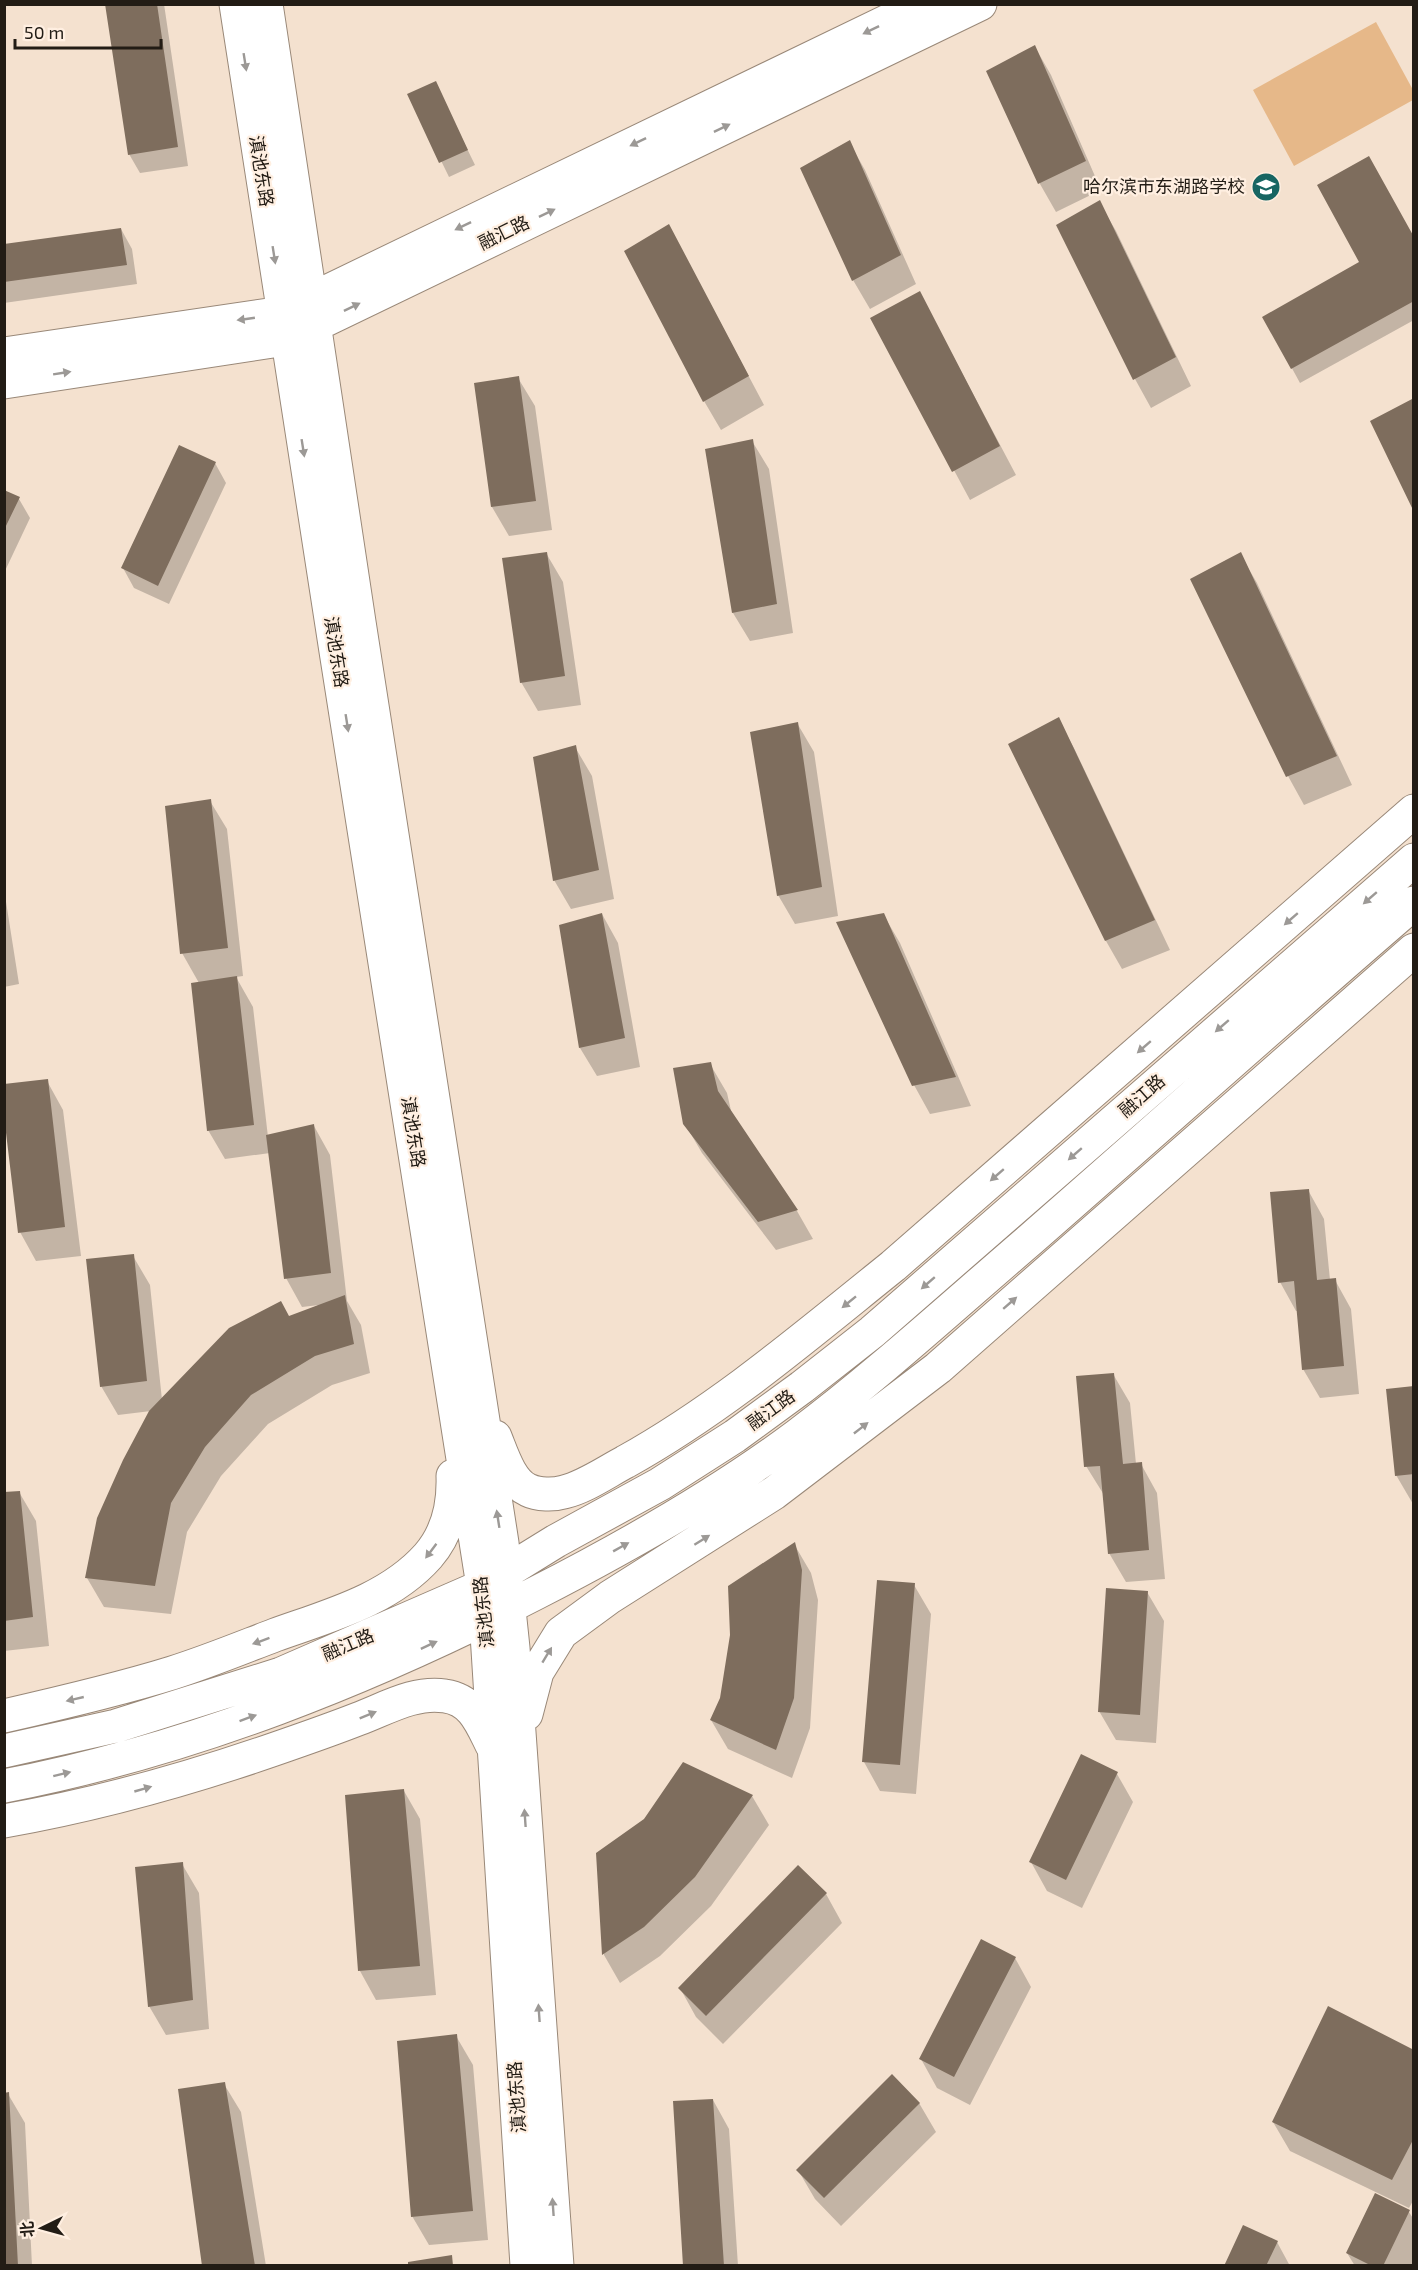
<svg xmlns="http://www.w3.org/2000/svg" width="1418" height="2270" font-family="'Exo 2','Noto Sans SC',sans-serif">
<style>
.green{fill:#e6b889}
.shadow{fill:#0003}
.building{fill:#7e6d5d}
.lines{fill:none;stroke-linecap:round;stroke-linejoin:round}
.secondary-casing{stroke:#998878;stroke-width:35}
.secondary{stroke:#fff;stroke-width:33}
.oneway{fill:#9c9996}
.labels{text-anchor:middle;stroke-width:4.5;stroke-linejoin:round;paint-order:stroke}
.street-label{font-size:18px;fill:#221c15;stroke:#ffefe1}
.poi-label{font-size:18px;fill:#221c15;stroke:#ffefe1;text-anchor:end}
</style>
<rect width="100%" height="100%" fill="#f4e1cf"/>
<path class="green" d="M1376,22L1413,90V100L1294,166L1253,90Z"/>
<path class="shadow" d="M106,4H164L188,166L140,173L129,154Z
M1035,47L1051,75L1101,190L1056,212L1040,184L988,72Z
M435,83L475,165L449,177L409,95Z
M849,142L865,170L916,284L870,309L853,280Z
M1099,202L1116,231L1191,386L1151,408L1135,379L1058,225Z
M669,226L764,405L721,430L704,401Z
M121,229L132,249L137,284L4,303V246Z
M1414,239V320L1300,383L1264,317Z
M872,318L935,322L1016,475L970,500Z
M518,378L535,406L552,530L509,536L492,507L475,384Z
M752,441L769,469L793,633L750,641L733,613Z
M215,463L226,483L169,604L134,588L123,568Z
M4,492L19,499L30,518L4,573Z
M546,553L563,582L581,705L538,711L521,682Z
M1240,554L1257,583L1352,785L1304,805L1288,776Z
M1058,719L1074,748L1170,950L1122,969L1106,941Z
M797,723L814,752L838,916L795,924L778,895Z
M575,747L592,776L614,899L571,909L554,880Z
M210,801L227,829L243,976L236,977L253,1007L268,1137L314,1126L330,1155L347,1301L361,1325L370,1373L332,1385L268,1424L221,1476L187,1532L171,1614L104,1607L87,1578L151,1411L118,1415L101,1386L133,1256L150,1285L162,1400L289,1318L319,1305L302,1307L286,1278L270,1153L225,1159L208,1130L199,983L182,953Z
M4,889L19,984L4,987Z
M602,914L618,943L640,1067L597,1076L580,1048Z
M883,914L900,943L971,1106L930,1114L914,1085Z
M710,1064L727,1093L732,1115L797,1211L813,1239L776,1250L702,1153L685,1124Z
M47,1081L63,1110L81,1256L36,1261L20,1232Z
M1308,1190L1324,1219L1330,1280H1335L1351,1309L1359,1394L1320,1398L1303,1369L1298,1311H1296L1280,1282Z
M1113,1374L1130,1403L1136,1464H1141L1157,1493L1165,1579L1126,1582L1109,1553L1104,1495L1086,1466Z
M1414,1388V1504H1413L1396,1475Z
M19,1492L36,1521L49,1646L4,1651V1494Z
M794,1544L811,1573L818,1600L810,1728L792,1778L728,1749L711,1720Z
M914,1585L931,1614L916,1794L880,1791L864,1762Z
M1147,1592L1164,1621L1156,1743L1116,1740L1099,1711Z
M683,1764L752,1796L769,1825L711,1906L660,1956L620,1983L604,1955L598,1854L645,1820Z
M1117,1774L1133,1802L1082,1908L1047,1891L1031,1862Z
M404,1791L420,1819L436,1995L376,2000L360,1971L346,1796Z
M182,1864L199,1893L209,2029L166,2035L149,2006Z
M826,1894L842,1923L723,2044L696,2017L680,1988Z
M1015,1958L1031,1987L970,2105L937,2088L921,2059Z
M456,2036L473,2065L488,2240L429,2245L412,2216Z
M1414,2052V2199L1409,2208L1290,2151L1273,2122Z
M224,2084L241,2112L266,2266H204Z
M8,2094L25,2123L32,2266H4Z
M713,2100L729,2129L738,2266H685Z
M919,2103L936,2132L841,2226L815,2199L798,2170Z
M1409,2212L1414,2220V2265L1355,2266L1347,2253Z
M1277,2242L1290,2266H1226Z"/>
<path class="building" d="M105,4H157L178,147L128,155Z
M1035,45L1086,161L1038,184L986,71Z
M436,81L468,150L439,163L407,94Z
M850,140L901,255L852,281L800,168Z
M1369,156L1414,237V301L1291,369L1262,317L1359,262L1317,185Z
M1100,200L1176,357L1133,380L1056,225Z
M669,224L749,376L703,402L624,251Z
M121,228L127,265L4,282V244Z
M920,291L1000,446L952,472L870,318Z
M519,376L536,501L491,507L474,383Z
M1414,398V512L1370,421Z
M753,439L777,604L732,613L705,449Z
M179,445L216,462L158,586L121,568Z
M4,490L20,497L4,530Z
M547,552L565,676L520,683L502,558Z
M1241,552L1337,756L1286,777L1190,579Z
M1059,717L1155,920L1105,941L1008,744Z
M798,722L822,887L777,896L750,732Z
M576,745L599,870L553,881L533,757Z
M211,799L228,948L180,954L165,806Z
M602,913L625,1038L579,1048L559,925Z
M884,913L956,1077L912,1086L836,922Z
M237,976L254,1125L207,1131L191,983Z
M711,1062L718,1091L798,1210L758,1222L683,1124L673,1068Z
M48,1079L65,1227L18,1233L4,1116V1084Z
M314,1124L331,1273L284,1279L266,1135Z
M1309,1189L1317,1280L1336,1278L1344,1366L1302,1370L1294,1281L1278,1283L1270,1192Z
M134,1254L147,1381L100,1387L86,1259Z
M345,1295L354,1344L315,1356L251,1395L205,1447L171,1503L155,1586L85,1578L97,1518L123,1460L149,1411L229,1328L281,1301L289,1316Z
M1114,1373L1123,1464L1142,1462L1149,1550L1108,1554L1100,1466L1084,1467L1076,1376Z
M1414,1386V1474L1395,1476L1386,1389Z
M20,1491L33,1617L4,1621V1492Z
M795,1542L802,1570L794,1698L776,1750L710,1720L720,1698L730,1635L728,1586Z
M877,1580L915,1583L900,1765L862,1762Z
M1106,1588L1148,1591L1140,1715L1098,1712Z
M1081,1754L1118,1772L1066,1880L1029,1862Z
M683,1762L753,1795L695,1877L644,1927L602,1955L596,1853L644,1819Z
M404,1789L420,1966L358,1971L345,1795Z
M183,1862L193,2000L148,2007L135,1867Z
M798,1865L827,1893L706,2016L678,1988Z
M981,1939L1016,1957L954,2077L919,2059Z
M1328,2006L1414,2050V2138L1392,2180L1272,2122Z
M457,2034L473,2211L411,2217L397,2041Z
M892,2074L920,2103L824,2198L796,2170Z
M225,2082L255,2266H202L178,2089Z
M9,2092L18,2266H4V2093Z
M713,2099L724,2266H683L673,2101Z
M1375,2193L1410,2210L1383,2266H1367L1368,2264L1346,2253Z
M1243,2225L1278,2241L1266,2266H1224Z
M452,2255L453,2266H408V2262Z"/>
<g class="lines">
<g class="secondary-casing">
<path id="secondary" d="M236,4C315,532 402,1058 483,1586L486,1618L527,2266
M266,4L359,622L502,1543L513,1648L557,2266
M4,354L283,313L923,4
M4,382L286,339L980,4
M495,1437C502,1454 510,1482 528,1490C538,1495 554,1495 564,1492C585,1487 606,1472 625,1462C722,1408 807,1335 893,1266L1414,811
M526,1714L537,1672L561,1633L610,1597L774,1493L938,1368L1414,950
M4,1716C61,1703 117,1690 172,1673C207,1662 241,1648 275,1635C328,1616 389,1600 428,1556C448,1533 454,1506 453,1476
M4,1751L116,1726L281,1674L483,1586L556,1541L660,1484L735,1436L802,1387L872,1332L1414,860
M4,1786C191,1750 368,1679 536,1593C624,1548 719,1494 798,1435C879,1374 954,1305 1031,1239C1159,1127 1285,1014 1414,903
M4,1821C95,1805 185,1780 272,1750C301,1740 330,1730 358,1719C385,1709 415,1691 445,1696C473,1700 481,1723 492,1745"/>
</g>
<use href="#secondary" class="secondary"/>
</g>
<defs><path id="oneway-solid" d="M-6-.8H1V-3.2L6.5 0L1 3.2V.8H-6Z" transform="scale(1.5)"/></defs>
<g class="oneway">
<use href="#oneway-solid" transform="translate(871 30) rotate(154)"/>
<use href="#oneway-solid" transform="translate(245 62) rotate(81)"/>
<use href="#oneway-solid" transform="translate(722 128) rotate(-26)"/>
<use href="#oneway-solid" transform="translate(638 142) rotate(154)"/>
<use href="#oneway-solid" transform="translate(547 213) rotate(-26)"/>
<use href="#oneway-solid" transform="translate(463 226) rotate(154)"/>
<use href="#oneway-solid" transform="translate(274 255) rotate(81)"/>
<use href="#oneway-solid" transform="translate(352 307) rotate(-26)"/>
<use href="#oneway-solid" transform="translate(246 319) rotate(172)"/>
<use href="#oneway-solid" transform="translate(62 373) rotate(-9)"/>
<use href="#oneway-solid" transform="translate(303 448) rotate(81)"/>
<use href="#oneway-solid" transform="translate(347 723) rotate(81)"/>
<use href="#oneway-solid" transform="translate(1370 898) rotate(139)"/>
<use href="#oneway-solid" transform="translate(1291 919) rotate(139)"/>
<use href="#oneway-solid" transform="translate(1222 1026) rotate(139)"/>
<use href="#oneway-solid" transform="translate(1144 1047) rotate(139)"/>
<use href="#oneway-solid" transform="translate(1075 1154) rotate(139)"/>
<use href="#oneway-solid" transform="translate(997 1175) rotate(139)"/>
<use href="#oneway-solid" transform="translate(928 1283) rotate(139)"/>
<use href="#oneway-solid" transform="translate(849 1302) rotate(141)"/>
<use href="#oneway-solid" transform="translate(1010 1303) rotate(-41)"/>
<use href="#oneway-solid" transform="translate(861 1428) rotate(-38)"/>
<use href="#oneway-solid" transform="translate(498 1519) rotate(-99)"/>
<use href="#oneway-solid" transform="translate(702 1540) rotate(-32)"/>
<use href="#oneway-solid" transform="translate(621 1547) rotate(-29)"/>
<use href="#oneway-solid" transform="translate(431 1551) rotate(127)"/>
<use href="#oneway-solid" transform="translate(261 1641) rotate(160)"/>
<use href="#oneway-solid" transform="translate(429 1645) rotate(-25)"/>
<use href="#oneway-solid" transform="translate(547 1655) rotate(-59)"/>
<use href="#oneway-solid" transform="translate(75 1699) rotate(167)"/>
<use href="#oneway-solid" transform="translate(368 1715) rotate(-22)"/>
<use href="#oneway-solid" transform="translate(248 1718) rotate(-20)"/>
<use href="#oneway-solid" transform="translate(62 1774) rotate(-14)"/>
<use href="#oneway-solid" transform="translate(143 1789) rotate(-16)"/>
<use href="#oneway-solid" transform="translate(525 1818) rotate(-94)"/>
<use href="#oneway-solid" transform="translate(539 2013) rotate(-94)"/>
<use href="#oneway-solid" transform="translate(553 2207) rotate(-94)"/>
</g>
<defs>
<g id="school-disc" transform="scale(1.5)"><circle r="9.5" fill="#176562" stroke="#ffefe1"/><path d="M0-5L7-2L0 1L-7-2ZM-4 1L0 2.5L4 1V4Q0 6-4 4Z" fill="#fff"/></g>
</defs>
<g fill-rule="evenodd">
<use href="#school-disc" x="1266" y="187"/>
</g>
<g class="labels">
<g class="street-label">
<text transform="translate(261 171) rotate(81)" y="6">滇池东路</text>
<text transform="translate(504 233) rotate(-26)" y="6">融汇路</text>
<text transform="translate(336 652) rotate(81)" y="6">滇池东路</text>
<text transform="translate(1142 1096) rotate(-41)" y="6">融江路</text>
<text transform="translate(413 1132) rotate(81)" y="6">滇池东路</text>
<text transform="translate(771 1410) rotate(-36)" y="6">融江路</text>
<text transform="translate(484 1612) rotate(-96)" y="6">滇池东路</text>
<text transform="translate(348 1645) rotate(-23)" y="6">融江路</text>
<text transform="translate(517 2097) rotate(-94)" y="6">滇池东路</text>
</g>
<g class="poi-label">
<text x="1245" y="193">哈尔滨市东湖路学校</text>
</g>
</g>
<rect width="1418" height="2270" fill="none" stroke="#221c15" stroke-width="12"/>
<g transform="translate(42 2228) rotate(265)" stroke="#ffefe1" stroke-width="4.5" paint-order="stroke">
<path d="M0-4.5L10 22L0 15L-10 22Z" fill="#221c15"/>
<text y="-9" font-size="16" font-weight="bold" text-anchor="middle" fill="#221c15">北</text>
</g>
<path d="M15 39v9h146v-9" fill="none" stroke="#221c15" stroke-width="3"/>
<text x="24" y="39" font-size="18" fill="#221c15" stroke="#ffefe1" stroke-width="4.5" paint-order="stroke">50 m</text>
</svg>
